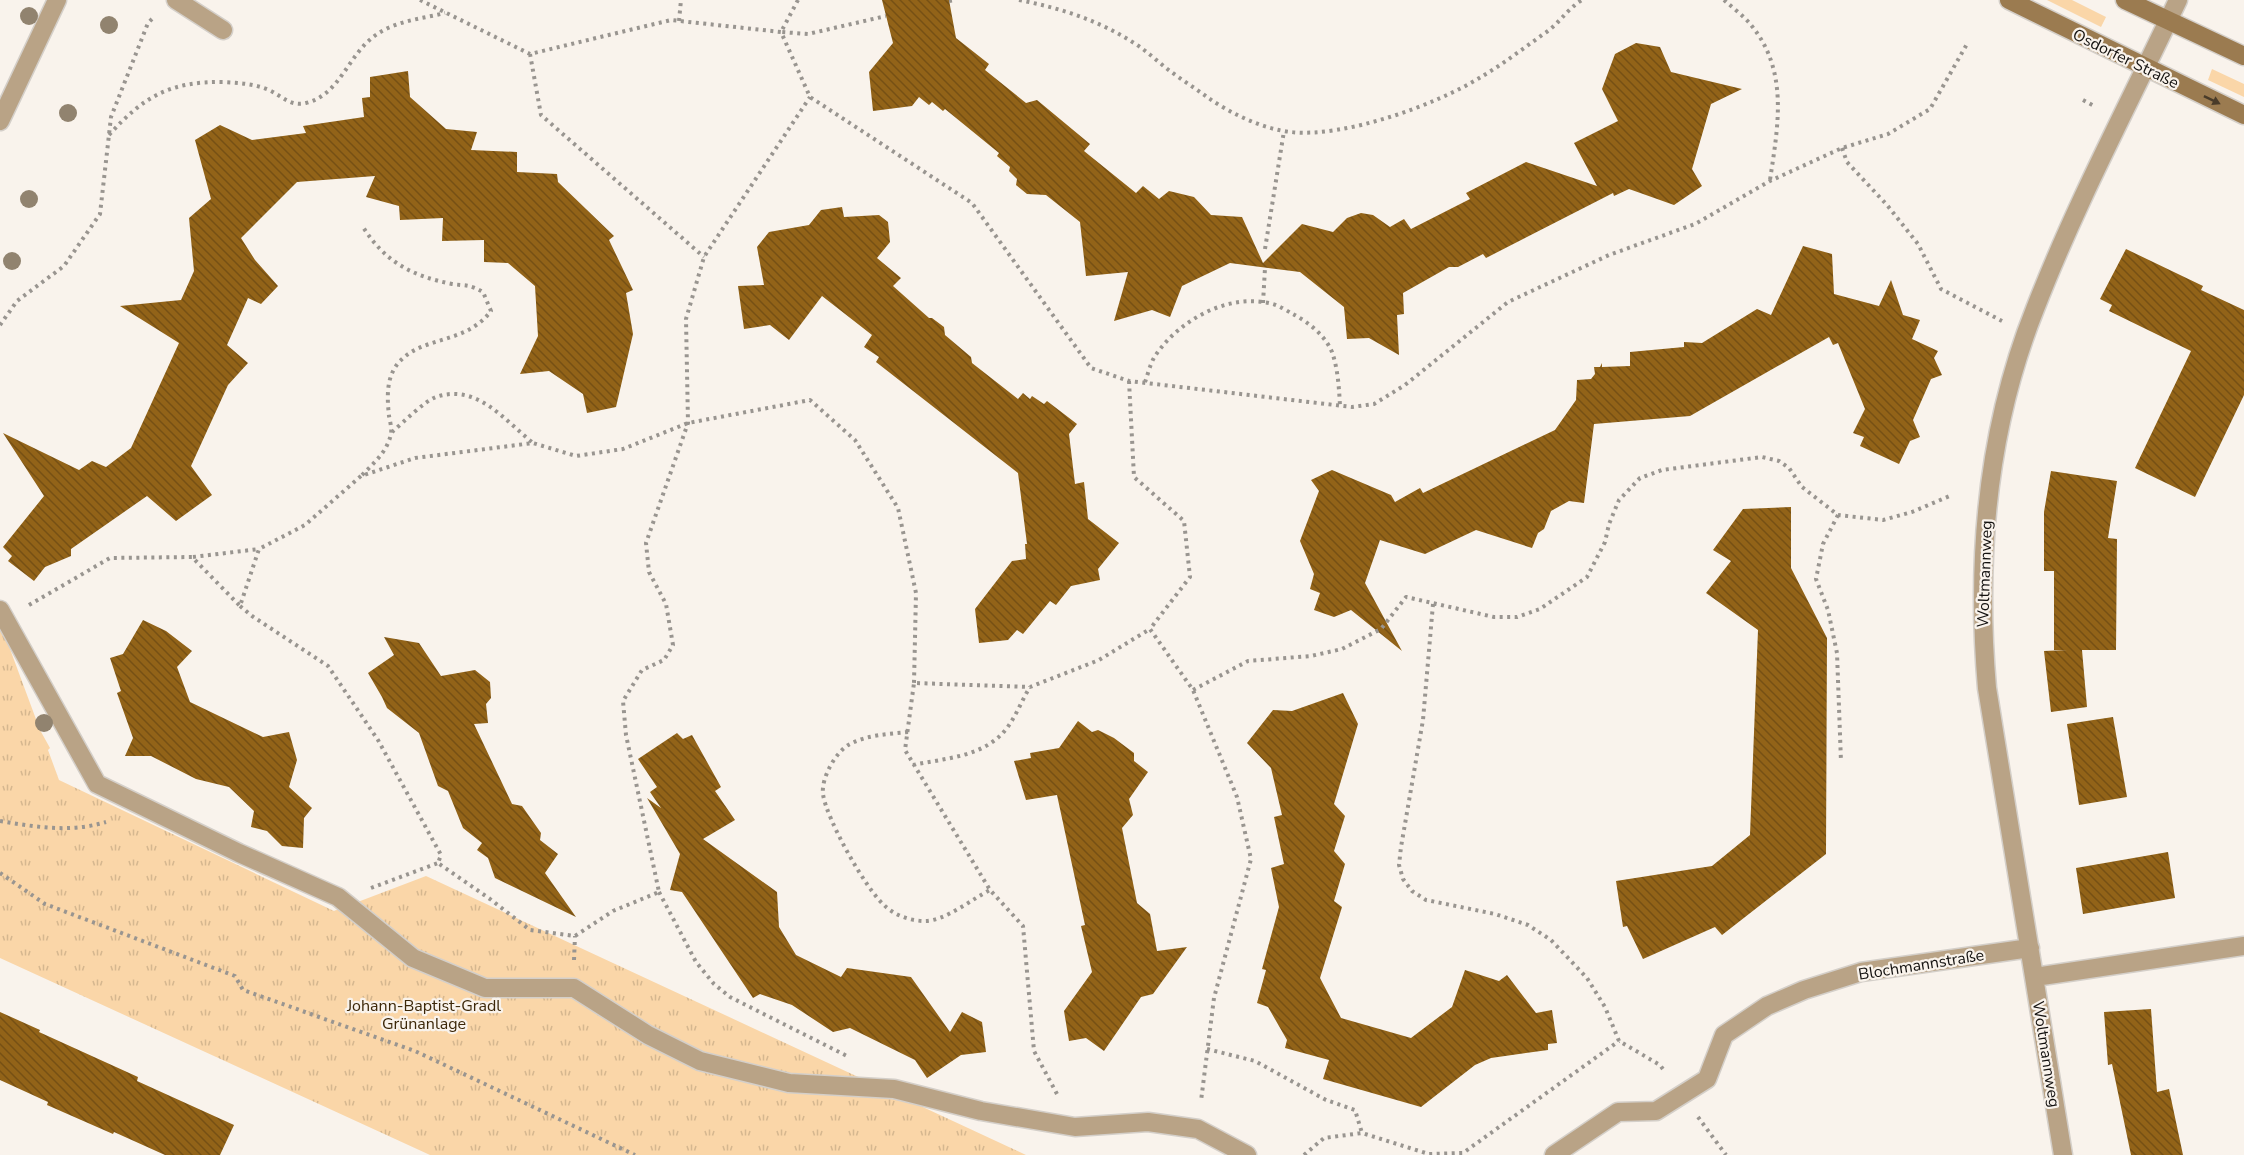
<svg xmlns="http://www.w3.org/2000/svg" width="2244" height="1155" font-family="'Nunito Sans',sans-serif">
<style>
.grass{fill:#fad6a8}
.park{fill:url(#park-tufts)}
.building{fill:url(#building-back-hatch)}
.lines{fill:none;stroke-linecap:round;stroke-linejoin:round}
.lane-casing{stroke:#d4cfc9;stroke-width:21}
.street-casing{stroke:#d4cfc9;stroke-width:21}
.secondary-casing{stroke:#d4cfc9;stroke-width:21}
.path{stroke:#999590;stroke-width:4;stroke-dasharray:3 4.5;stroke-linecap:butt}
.lane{stroke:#b9a386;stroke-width:18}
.street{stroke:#b9a386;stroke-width:18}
.secondary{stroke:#9b7b50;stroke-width:18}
.tree{fill:#91836f}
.oneway{fill:#493b29}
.labels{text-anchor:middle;stroke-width:4.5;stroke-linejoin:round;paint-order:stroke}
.street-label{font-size:16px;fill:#13110f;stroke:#f9f3ec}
.park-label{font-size:16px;fill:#3c2708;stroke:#f9f3ec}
</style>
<defs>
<pattern id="park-tufts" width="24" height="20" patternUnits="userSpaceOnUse" patternTransform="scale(1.5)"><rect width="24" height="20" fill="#fad6a8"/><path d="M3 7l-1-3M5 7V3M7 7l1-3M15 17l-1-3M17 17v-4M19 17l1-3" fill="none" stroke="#d5b78f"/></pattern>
<pattern id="building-back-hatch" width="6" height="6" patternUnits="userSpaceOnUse" patternTransform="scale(1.5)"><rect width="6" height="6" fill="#926318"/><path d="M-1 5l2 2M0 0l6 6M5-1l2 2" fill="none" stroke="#765014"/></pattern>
</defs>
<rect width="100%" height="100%" fill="#f9f3ec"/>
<path class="grass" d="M2047,0H2072L2106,17L2101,27Z
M2212,69L2244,84V97L2208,80Z"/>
<path class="park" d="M0,622L40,730L50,748L48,750L59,780L334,911L426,876L1026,1155H430L0,958Z"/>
<path class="building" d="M882,0H949L956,38L989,64L985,70L1026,103L1037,100L1090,144L1084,151L1136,193L1143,186L1159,199L1169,191L1194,197L1211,215L1242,217L1263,263L1302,224L1333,232L1347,218L1361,213L1373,215L1390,227L1404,219L1411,229L1470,199L1466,193L1526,162L1597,186L1574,143L1618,121L1602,89L1615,54L1636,43L1660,47L1671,72L1742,89L1711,104L1692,169L1702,186L1674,205L1629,189L1614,196L1613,193L1486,258L1483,254L1458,267H1449L1403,293L1404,314L1397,315L1399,355L1369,338L1347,339L1344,307L1300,272L1230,263L1182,286L1170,317L1152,310L1114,321L1128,272L1086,276L1080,222L1046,195L1027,194L1016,185L1017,179L1009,171L1010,167L997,156L999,153L945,109L943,111L932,102L929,105L919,97L912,106L873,111L869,72L893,43Z
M408,71L410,97L446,129L477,132L471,150L517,152V172L557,174L558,182L614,236L609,240L633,290L626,293L633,334L616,407L587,413L583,394L549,371L520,374L538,336L535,286L508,263L484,262V240L442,241L443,218L400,220L399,206L366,197L375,176L297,182L241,238L255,260L278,286L261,304L248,298L227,345L248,363L228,385L191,466L212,495L176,521L147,496L71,549V556L45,567L34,581L8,561L12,556L3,547L44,496L3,433L79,470L92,461L106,467L131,448L179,343L120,306L181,300L194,271L189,218L211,199L195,140L220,125L252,140L306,133L303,126L364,117L362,98L370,97V77Z
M842,207L844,217L879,215L888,222L890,242L877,258L901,278L893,286L929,318H932L944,327L945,335L971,357L972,363L1018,399L1023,393L1030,399L1032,396L1044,404L1047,401L1077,424L1069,434L1075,484L1084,482L1088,519L1119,543L1098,569L1100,580L1071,586L1056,605L1050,601L1023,634L1017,630L1008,640L979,643L975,609L1012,561L1026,559L1025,544H1027L1018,473L876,362L879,357L864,347L872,335L822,296L789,340L770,325L744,329L738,286L764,285L757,247L769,232L809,225L821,210Z
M1803,246L1832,254L1834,294L1879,306L1891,280L1903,315L1920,320L1912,339L1938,351L1934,358L1942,375L1931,379L1913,420L1920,437L1910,441L1899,464L1860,446L1864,437L1853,433L1865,409L1838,343L1833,345L1829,337L1690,416L1594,424L1584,503L1569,501L1551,511L1544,529L1538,533L1532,548L1476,530L1425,554L1380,540L1365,583L1402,651L1351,610L1334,617L1314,610L1320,593L1310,589L1314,574L1300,541L1319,491L1311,480L1332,470L1391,495L1395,502L1420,488L1423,493L1555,430L1576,400L1577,380L1591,379L1595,374L1594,367H1600L1602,363V367L1630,366V352L1684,347V342L1702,343L1757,309L1771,315Z
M2126,249L2203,286L2201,290L2244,310V395L2195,497L2135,468L2191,351L2109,311L2112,305L2100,299Z
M2051,471L2117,481L2108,538L2117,539L2116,650H2082L2087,707L2051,712L2044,651L2067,650H2054V571H2044V512Z
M1791,507V568L1827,638L1826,854L1722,935L1715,927L1643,959L1627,926L1623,927L1616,881L1712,866L1750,835L1758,630L1706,593L1731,561L1713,550L1743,509Z
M143,620L166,631L192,651L177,667L190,702L263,737L289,732L297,760L289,787L312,808L304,818L303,848L282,846L267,831L251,827L254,811L229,787L196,779L151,756H125L133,738L117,693L121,691L110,658L123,654Z
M384,637L419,643L441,676L475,670L490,682L491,698L486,704L488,723L474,724L512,804L522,806L541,833L540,840L558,854L545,873L576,917L495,878L488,858L477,850L482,843L463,828L448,791L438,786L419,733L387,708L382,697L368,673L394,655Z
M1343,693L1358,724L1334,804L1345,816L1334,851L1345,864L1334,901L1342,907L1320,978L1341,1018L1411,1038L1452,1007L1465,970L1499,981L1507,975L1536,1013L1552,1010L1557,1043L1548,1044V1050L1491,1058L1475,1065L1421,1107L1323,1079L1329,1060L1285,1048L1287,1040L1268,1007L1257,1003L1266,970L1262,969L1279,907L1271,868L1284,864L1274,817L1282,815L1271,768L1247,743L1273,710L1292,711Z
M2113,717L2127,797L2079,805L2067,724Z
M1078,721L1092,732L1098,730L1114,738L1134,753V761L1148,772L1129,799L1133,815L1122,828L1137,903L1150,914L1157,951L1187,947L1153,994L1141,997L1104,1051L1086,1038L1069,1041L1064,1011L1092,972L1081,926L1085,925L1057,795L1026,800L1014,761L1031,758L1030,753L1059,748Z
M677,733L683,739L692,735L721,787L715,791L735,820L703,839L777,892L779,927L796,955L841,977L847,968L911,977L950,1032L962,1012L982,1022L986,1052L961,1055L927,1078L915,1060L850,1028L833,1032L792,1005L760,994L753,998L682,892L670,890L680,854L647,798L661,808L650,792L657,787L638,759Z
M2168,852L2175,898L2083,914L2076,868Z
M2151,1009L2157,1092L2169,1089L2183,1155H2131L2112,1064L2108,1065L2104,1012Z
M0,1012L40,1030L39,1032L138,1077L137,1081L234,1125L220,1155H165L114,1132L113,1134L47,1105L48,1102L0,1080Z"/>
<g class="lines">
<g class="lane-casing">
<path id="lane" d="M176,0L223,30
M0,610L97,784L239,853L338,897L413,958L485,988H574L648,1035L700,1061L789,1083L894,1089L981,1111L1075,1127L1148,1122L1198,1129L1247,1155"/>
</g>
<g class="street-casing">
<path id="street" d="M0,121L57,0
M2035,977L2244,946
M1554,1155L1618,1112L1656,1111L1707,1079L1724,1035L1767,1006L1804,990L1861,972L2030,948
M2063,1155L1987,688C1976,560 1987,429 2035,309C2076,203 2130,102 2178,0"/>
</g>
<g class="secondary-casing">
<path id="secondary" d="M2009,0L2244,115
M2125,0L2244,56"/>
</g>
<path class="path" d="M420,0L530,54L671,20L781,32L810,97L972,203L1091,368L1129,381L1352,407L1374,404L1405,385L1508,302L1609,255L1695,224L1770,181L1842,148L1888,134L1930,109L1967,44
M798,0L781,32L808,34L886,16
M1019,0C1060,8 1098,20 1134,43C1147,51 1158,62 1170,71C1182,80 1195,88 1207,97C1230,113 1262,129 1291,132C1344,138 1436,105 1481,77C1503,64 1524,48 1545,33C1559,24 1567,9 1582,0
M1724,0C1733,8 1744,16 1751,25C1789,71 1778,126 1770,180
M949,1L955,0
M679,21L681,0
M530,54L541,115L704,257
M2083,100L2096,107
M109,135C144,96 171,81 224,82C240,83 255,84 269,90C282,96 291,107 306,103C339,95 347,58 372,38C392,21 421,19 445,13
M1842,148L1847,162L1887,205L1918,244L1941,289L2002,321
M1265,249L1284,131
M1263,303L1265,268
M0,325L17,301L64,266L100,214L111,117L148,23L153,18
M1129,381L1134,477L1184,521L1190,577L1150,629L1193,690L1237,797L1251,859L1214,998L1201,1101
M1145,382C1148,374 1150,364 1155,356C1179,320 1229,292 1273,304C1280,306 1287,311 1293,314C1308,322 1325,335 1332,352C1338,369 1339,388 1340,406
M392,432C404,422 423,402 436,397C477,383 504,420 532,442
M362,475C374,463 387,452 391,434C392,429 390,421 389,416C387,397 386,377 399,362C424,335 465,345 491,311L483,292C469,284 466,286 452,284C412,276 385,262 363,227
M1838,515L1823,544L1816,579L1828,610L1837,653L1841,762
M193,557L259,549
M1433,604L1423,720L1401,847L1399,865L1403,879L1412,891L1426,900L1495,914L1528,925L1551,940L1587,978L1605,1007L1619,1041L1660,1065L1665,1072
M29,605L110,558L192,557L240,606L259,549L305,525L361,476L415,458L533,443L576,456L623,449L688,423L810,400L855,440L898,508L916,593L914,683
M240,606L252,616L328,666L378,740L441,855L438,863L490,899L530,930L575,936L613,911L659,892L626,735L623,701L642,670L664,660L673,645L666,604L649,572L646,543L688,423L686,319L704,257L810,97
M1193,690L1248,661L1311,656L1342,649L1381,629L1406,597L1494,617H1517L1540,609L1587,577L1605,542L1609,524L1619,500L1640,478L1662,470L1762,457L1779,461L1789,468L1802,487L1838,515L1883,520L1912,512L1952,495
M908,732C888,734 867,735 850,744C836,751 821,778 823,794C826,818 865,888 884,905C894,915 910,921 925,921C945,921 972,899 990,890
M913,765C946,758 985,757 1007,728C1016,716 1022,700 1030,687
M0,821C36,827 70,833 106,822
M0,873L45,904L235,976L243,990L415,1051L635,1155
M371,888L438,863
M659,892L696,962L714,984L730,997L847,1056
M574,960L575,936
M1207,1049L1255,1061L1326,1100L1355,1110L1362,1133
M1057,1094L1034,1051L1023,926L990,890L905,750L914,683L1030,687L1099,660L1150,629
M1698,1117L1726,1155
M1304,1155L1324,1138L1362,1133L1429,1154L1463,1153L1619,1041"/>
<use href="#lane" class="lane"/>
<use href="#street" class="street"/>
<use href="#secondary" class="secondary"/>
</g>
<g class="tree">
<circle cx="29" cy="16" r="9"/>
<circle cx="109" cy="25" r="9"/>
<circle cx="68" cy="113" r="9"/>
<circle cx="29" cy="199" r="9"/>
<circle cx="12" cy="261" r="9"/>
<circle cx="44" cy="723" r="9"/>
</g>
<defs><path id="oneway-solid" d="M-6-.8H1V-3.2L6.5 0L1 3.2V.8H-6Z" transform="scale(1.5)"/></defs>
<use class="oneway" href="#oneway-solid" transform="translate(2212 100) rotate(26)"/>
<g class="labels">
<g class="street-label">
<text transform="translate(2126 58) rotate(26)" y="6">Osdorfer Straße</text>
<text transform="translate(1984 574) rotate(-88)" y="6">Woltmannweg</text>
<text transform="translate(1921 964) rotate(-9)" y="6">Blochmannstraße</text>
<text transform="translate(2047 1054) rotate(81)" y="6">Woltmannweg</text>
</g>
<g class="park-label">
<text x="424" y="1011">Johann-Baptist-Gradl<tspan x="424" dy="18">Grünanlage</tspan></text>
</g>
</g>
</svg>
